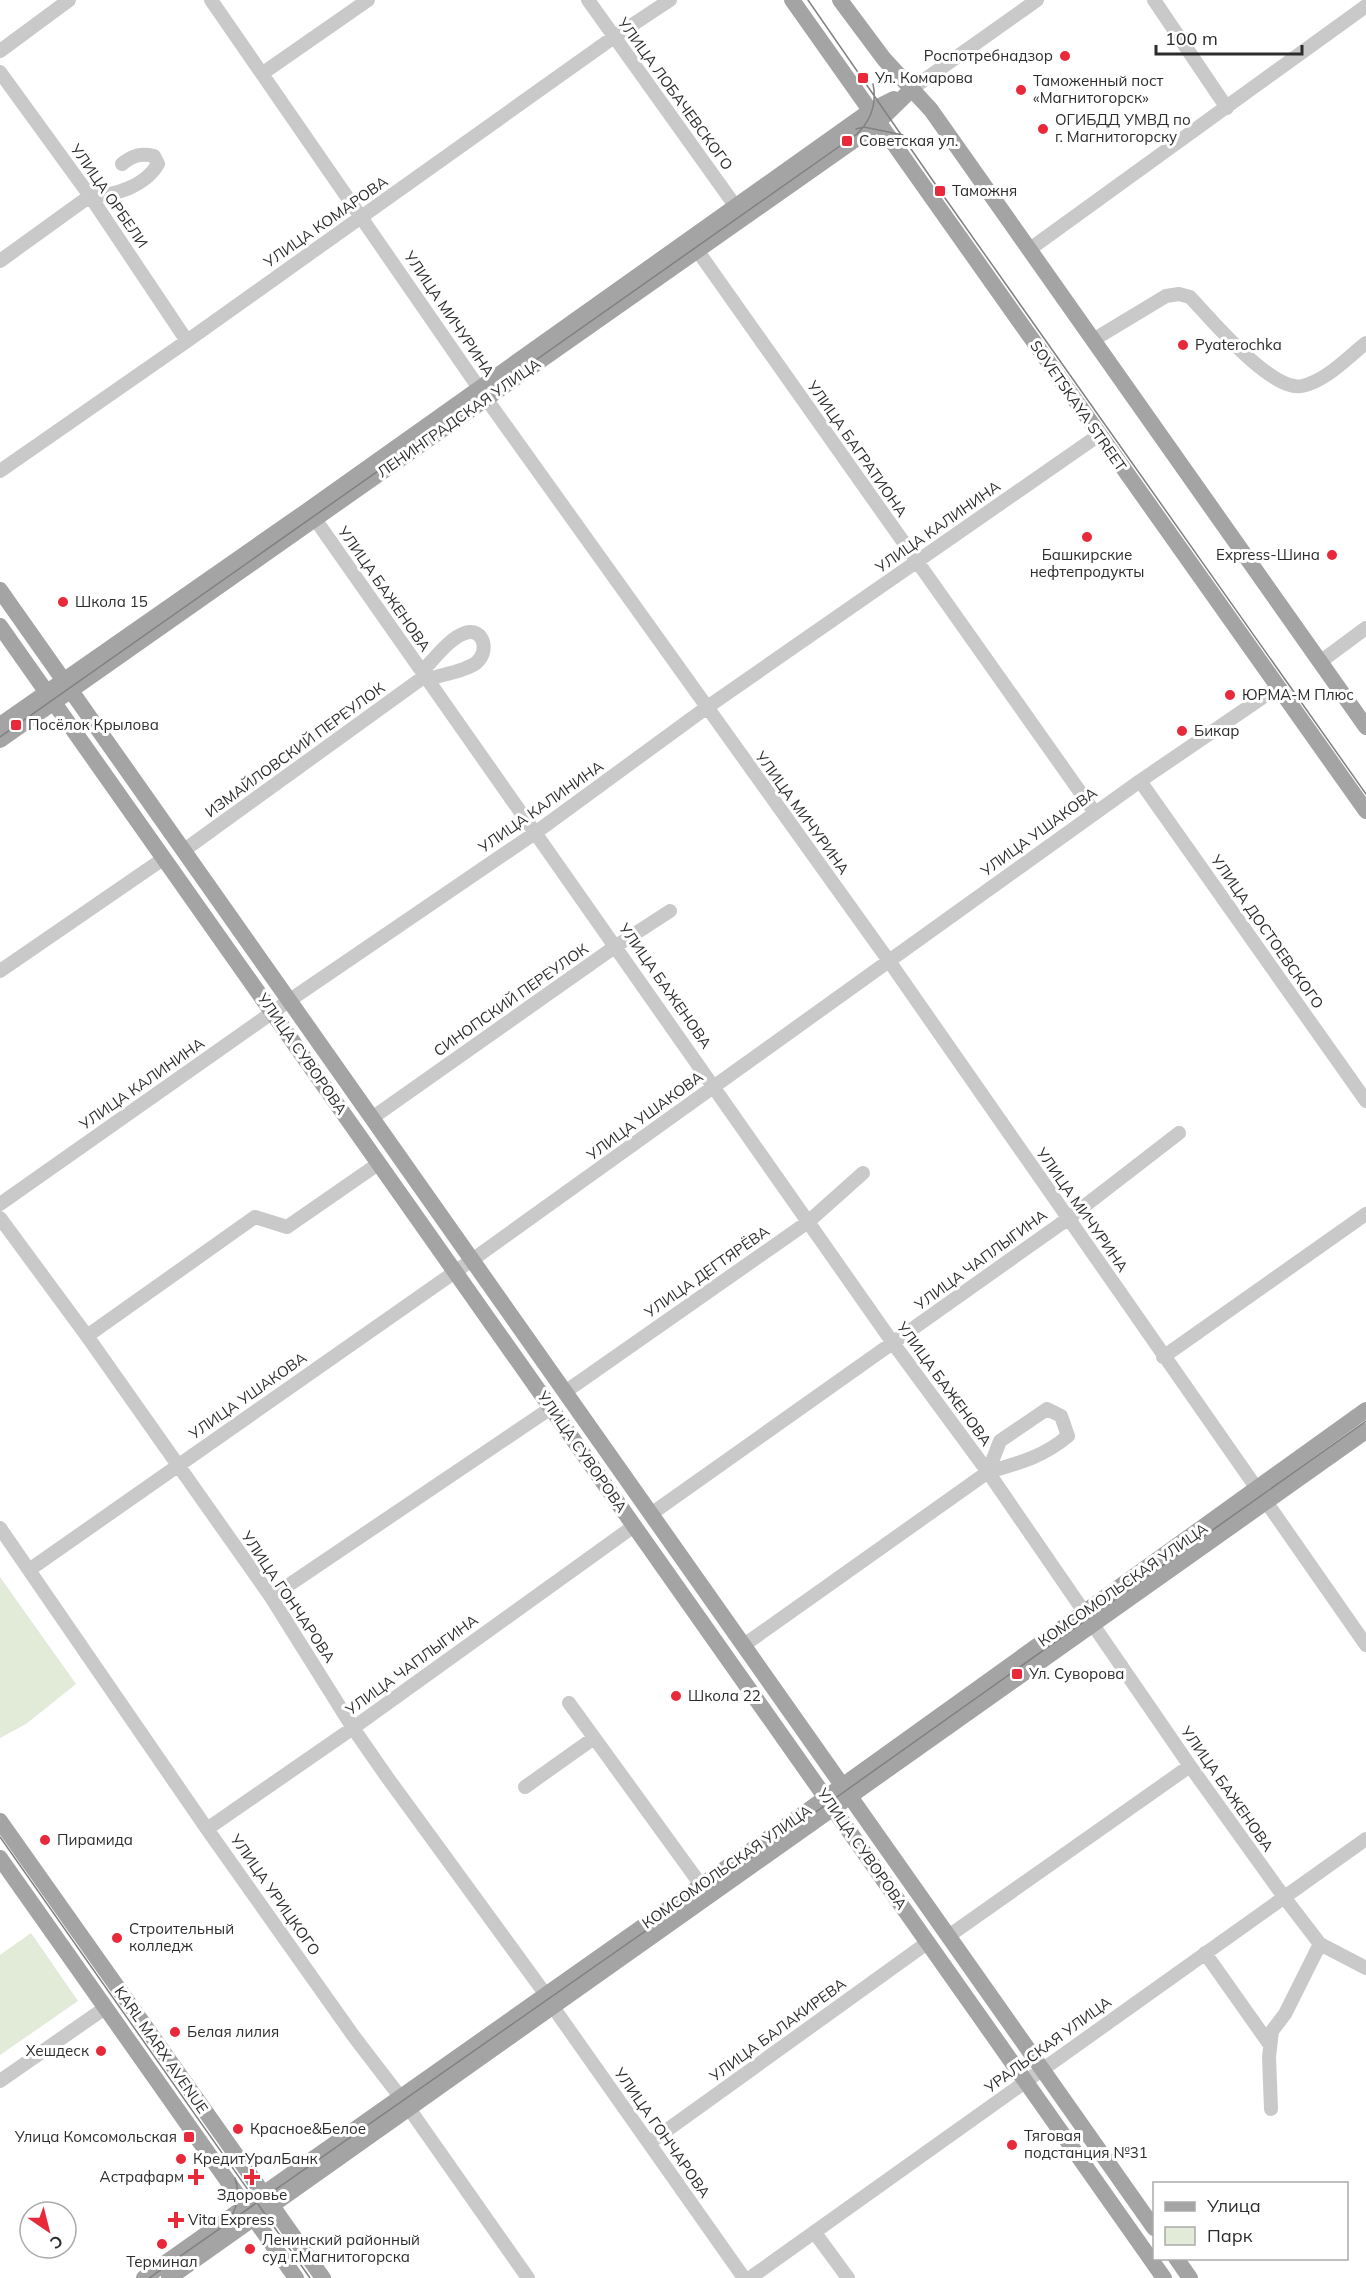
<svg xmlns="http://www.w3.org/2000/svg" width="1366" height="2278" font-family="Mulish,sans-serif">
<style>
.green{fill:#e2ead8}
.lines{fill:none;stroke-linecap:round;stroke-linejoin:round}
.minor{stroke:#c9c9c9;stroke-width:14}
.major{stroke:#a4a4a4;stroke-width:16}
.tram{stroke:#818181;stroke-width:1.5}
.poi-dot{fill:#e82939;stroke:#fff;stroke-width:2}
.labels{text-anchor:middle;stroke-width:6;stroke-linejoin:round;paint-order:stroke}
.poi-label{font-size:15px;fill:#2c2c2c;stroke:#fff;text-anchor:start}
.street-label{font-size:15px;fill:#2c2c2c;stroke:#fff}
</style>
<rect width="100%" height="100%" fill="#fff"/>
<path class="green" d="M0,1577L76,1684L26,1724L0,1738Z
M31,1933L78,2001L0,2055V1955Z"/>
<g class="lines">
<path class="minor" d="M211,0L490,404L889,961L1366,1645
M588,0L736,207
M1154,0L1227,108
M0,51L69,0
M0,72L90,196L187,341
M263,73L368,0
M913,88L1037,0
M1030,249L1366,6
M697,250L1095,813
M0,261L90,196C115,196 145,186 158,164L154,156C141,153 133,155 122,164
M1093,340L1166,296L1179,294L1190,297C1211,319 1271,392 1302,386C1326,381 1347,358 1366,343
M0,471L187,341L614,37L670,0
M315,519L893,1343L988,1472L1190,1766L1284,1897L1320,1944L1366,1968
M1320,662L1366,628
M1140,781L1366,1101
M183,851L425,676L432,678C445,674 465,671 476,663C490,652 484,627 465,633C450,638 436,657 426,667L425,676
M0,971L163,859
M372,1118L616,946L670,911
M0,1204L290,1000L535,833L706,708L1099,435
M0,1218L87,1336L271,1597L353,1728L387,1777L546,1995
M87,1336L255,1217L287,1227L378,1164
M1163,1357L1366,1214
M565,1392L808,1222L863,1173
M651,1514L1069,1218L1179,1133
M0,1528L207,1829L355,2038L408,2107L528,2278
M29,1570L472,1260L1140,781L1278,687
M271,1597L551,1408
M744,1645L988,1472C1019,1463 1043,1457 1068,1436L1061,1416L1047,1409L1000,1441L988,1472
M569,1703L701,1885
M525,1787L594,1738
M207,1829L353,1728L634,1526
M950,1935L1190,1766
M1205,1953L1270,2045
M553,2007L744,2278
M0,2081L105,2008
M1271,2109L1269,2057L1272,2031L1285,2014L1320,1944
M649,2143L927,1943
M815,2233L848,2278
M750,2278L1366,1839"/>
<path class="major" d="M792,0L1366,811
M840,0L884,59L931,110L1366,727
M0,590L1154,2228
M0,626L1164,2278
M0,725L304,513L870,111L894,99
M0,740L873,127L913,88
M0,1821L323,2278
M0,1858L296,2278
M1176,2258L1190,2278
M144,2278L817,1804L1366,1410
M169,2278L1366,1431"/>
<path class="tram" d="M808,0L940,191L1366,794
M856,129L864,127L903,135
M0,737L857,134C871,120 877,103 873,84
M0,1837L310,2278
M229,2220C238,2207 240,2193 235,2178
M149,2278L820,1809L1366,1421"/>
</g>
<g class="poi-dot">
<circle cx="1065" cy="56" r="6"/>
<rect x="857" y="72" width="12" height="12" rx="3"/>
<circle cx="1021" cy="90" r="6"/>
<circle cx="1043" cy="129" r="6"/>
<rect x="841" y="135" width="12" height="12" rx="3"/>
<rect x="934" y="185" width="12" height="12" rx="3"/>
<circle cx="1183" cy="345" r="6"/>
<circle cx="1087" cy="537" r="6"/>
<circle cx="1332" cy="555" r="6"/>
<circle cx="63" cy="602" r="6"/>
<circle cx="1230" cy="695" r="6"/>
<rect x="10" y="719" width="12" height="12" rx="3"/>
<circle cx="1182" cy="731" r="6"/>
<rect x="1011" y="1668" width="12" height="12" rx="3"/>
<circle cx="676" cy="1696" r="6"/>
<circle cx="45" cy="1840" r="6"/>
<circle cx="117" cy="1938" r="6"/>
<circle cx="175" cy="2032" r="6"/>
<circle cx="101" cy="2051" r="6"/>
<circle cx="238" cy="2129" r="6"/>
<rect x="183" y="2131" width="12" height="12" rx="3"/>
<circle cx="1012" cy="2145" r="6"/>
<circle cx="181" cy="2159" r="6"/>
<path d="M193 2168h6v6h6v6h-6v6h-6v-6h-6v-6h6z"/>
<path d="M249 2168h6v6h6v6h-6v6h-6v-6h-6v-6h6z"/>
<path d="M173 2211h6v6h6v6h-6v6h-6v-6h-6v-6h6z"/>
<circle cx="162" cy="2244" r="6"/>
<circle cx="250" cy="2249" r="6"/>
</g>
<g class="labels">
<g class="poi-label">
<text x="1053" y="61" text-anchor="end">Роспотребнадзор</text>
<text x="875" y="83">Ул. Комарова</text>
<text x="1033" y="86">Таможенный пост<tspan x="1033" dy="17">«Магнитогорск»</tspan></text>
<text x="1055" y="125">ОГИБДД УМВД по<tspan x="1055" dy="17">г. Магнитогорску</tspan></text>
<text x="859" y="146">Советская ул.</text>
<text x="952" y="196">Таможня</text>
<text x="1195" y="350">Pyaterochka</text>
<text x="1087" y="560" text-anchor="middle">Башкирские<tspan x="1087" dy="17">нефтепродукты</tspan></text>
<text x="1320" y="560" text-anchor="end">Express-Шина</text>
<text x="75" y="607">Школа 15</text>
<text x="1242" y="700">ЮРМА-М Плюс</text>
<text x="28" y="730">Посёлок Крылова</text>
<text x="1194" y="736">Бикар</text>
<text x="1029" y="1679">Ул. Суворова</text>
<text x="688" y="1701">Школа 22</text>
<text x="57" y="1845">Пирамида</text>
<text x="129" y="1934">Строительный<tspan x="129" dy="17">колледж</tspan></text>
<text x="187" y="2037">Белая лилия</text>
<text x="89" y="2056" text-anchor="end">Хешдеск</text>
<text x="250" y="2134">Красное&amp;Белое</text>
<text x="1024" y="2141">Тяговая<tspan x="1024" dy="17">подстанция №31</tspan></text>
<text x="177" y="2142" text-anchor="end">Улица Комсомольская</text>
<text x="193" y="2164">КредитУралБанк</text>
<text x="184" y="2182" text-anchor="end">Астрафарм</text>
<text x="252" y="2200" text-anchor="middle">Здоровье</text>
<text x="188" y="2225">Vita Express</text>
<text x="262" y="2245">Ленинский районный<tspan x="262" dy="17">суд г.Магнитогорска</tspan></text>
<text x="162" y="2267" text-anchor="middle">Терминал</text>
</g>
<g class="street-label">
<text transform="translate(675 94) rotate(54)" y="5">УЛИЦА ЛОБАЧЕВСКОГО</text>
<text transform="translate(109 196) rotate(55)" y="5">УЛИЦА ОРБЕЛИ</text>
<text transform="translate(326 222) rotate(-35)" y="5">УЛИЦА КОМАРОВА</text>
<text transform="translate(449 314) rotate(56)" y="5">УЛИЦА МИЧУРИНА</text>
<text transform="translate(1078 406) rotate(55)" y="5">SOVETSKAYA STREET</text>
<text transform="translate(459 418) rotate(-35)" y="5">ЛЕНИНГРАДСКАЯ УЛИЦА</text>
<text transform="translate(857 449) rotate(55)" y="5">УЛИЦА БАГРАТИОНА</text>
<text transform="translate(938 527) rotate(-35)" y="5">УЛИЦА КАЛИНИНА</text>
<text transform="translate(384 589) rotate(55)" y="5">УЛИЦА БАЖЕНОВА</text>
<text transform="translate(295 750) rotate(-36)" y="5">ИЗМАЙЛОВСКИЙ ПЕРЕУЛОК</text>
<text transform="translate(541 807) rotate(-35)" y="5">УЛИЦА КАЛИНИНА</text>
<text transform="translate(802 813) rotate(54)" y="5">УЛИЦА МИЧУРИНА</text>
<text transform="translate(1039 832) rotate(-36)" y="5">УЛИЦА УШАКОВА</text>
<text transform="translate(1267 932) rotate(55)" y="5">УЛИЦА ДОСТОЕВСКОГО</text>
<text transform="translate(665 986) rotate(55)" y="5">УЛИЦА БАЖЕНОВА</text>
<text transform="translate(511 1000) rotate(-35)" y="5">СИНОПСКИЙ ПЕРЕУЛОК</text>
<text transform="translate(302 1054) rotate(55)" y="5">УЛИЦА СУВОРОВА</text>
<text transform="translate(142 1084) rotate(-35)" y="5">УЛИЦА КАЛИНИНА</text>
<text transform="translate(645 1116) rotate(-36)" y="5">УЛИЦА УШАКОВА</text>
<text transform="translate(1082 1210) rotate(55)" y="5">УЛИЦА МИЧУРИНА</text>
<text transform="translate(981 1260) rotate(-36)" y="5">УЛИЦА ЧАПЛЫГИНА</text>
<text transform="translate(707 1272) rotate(-35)" y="5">УЛИЦА ДЕГТЯРЁВА</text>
<text transform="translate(944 1384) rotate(54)" y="5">УЛИЦА БАЖЕНОВА</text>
<text transform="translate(248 1396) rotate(-35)" y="5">УЛИЦА УШАКОВА</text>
<text transform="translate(582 1452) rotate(55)" y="5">УЛИЦА СУВОРОВА</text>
<text transform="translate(1123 1585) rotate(-35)" y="5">КОМСОМОЛЬСКАЯ УЛИЦА</text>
<text transform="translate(288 1597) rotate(56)" y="5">УЛИЦА ГОНЧАРОВА</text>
<text transform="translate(412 1665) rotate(-36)" y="5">УЛИЦА ЧАПЛЫГИНА</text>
<text transform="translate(1227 1789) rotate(55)" y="5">УЛИЦА БАЖЕНОВА</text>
<text transform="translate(862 1849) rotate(55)" y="5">УЛИЦА СУВОРОВА</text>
<text transform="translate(727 1867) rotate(-35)" y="5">КОМСОМОЛЬСКАЯ УЛИЦА</text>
<text transform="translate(275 1895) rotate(55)" y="5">УЛИЦА УРИЦКОГО</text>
<text transform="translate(778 2030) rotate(-36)" y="5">УЛИЦА БАЛАКИРЕВА</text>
<text transform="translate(1048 2045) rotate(-36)" y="5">УРАЛЬСКАЯ УЛИЦА</text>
<text transform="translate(161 2050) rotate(55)" y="5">KARL MARX AVENUE</text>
<text transform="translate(662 2133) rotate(55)" y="5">УЛИЦА ГОНЧАРОВА</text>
</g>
</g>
<rect x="1153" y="2182" width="195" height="78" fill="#ffffff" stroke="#ababab" stroke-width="1.5"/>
<rect x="1165" y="2202" width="30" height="9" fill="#a4a4a4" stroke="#ababab" stroke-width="1.5"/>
<text x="1207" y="2212" font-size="18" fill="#2c2c2c">Улица</text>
<rect x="1165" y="2227" width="30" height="18" fill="#e2ead8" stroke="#ababab" stroke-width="1.5"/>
<text x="1207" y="2242" font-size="18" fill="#2c2c2c">Парк</text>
<g transform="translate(48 2230) rotate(145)"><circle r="28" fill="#ffffff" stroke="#ababab" stroke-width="1.5"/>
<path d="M0-4.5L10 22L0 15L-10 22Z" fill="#e82939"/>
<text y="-9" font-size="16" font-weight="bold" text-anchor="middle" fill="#2c2c2c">С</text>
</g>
<path d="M1156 45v9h146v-9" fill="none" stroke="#2c2c2c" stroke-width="3"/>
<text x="1165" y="45" font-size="18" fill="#2c2c2c" stroke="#ffffff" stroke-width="4.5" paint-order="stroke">100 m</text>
</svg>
